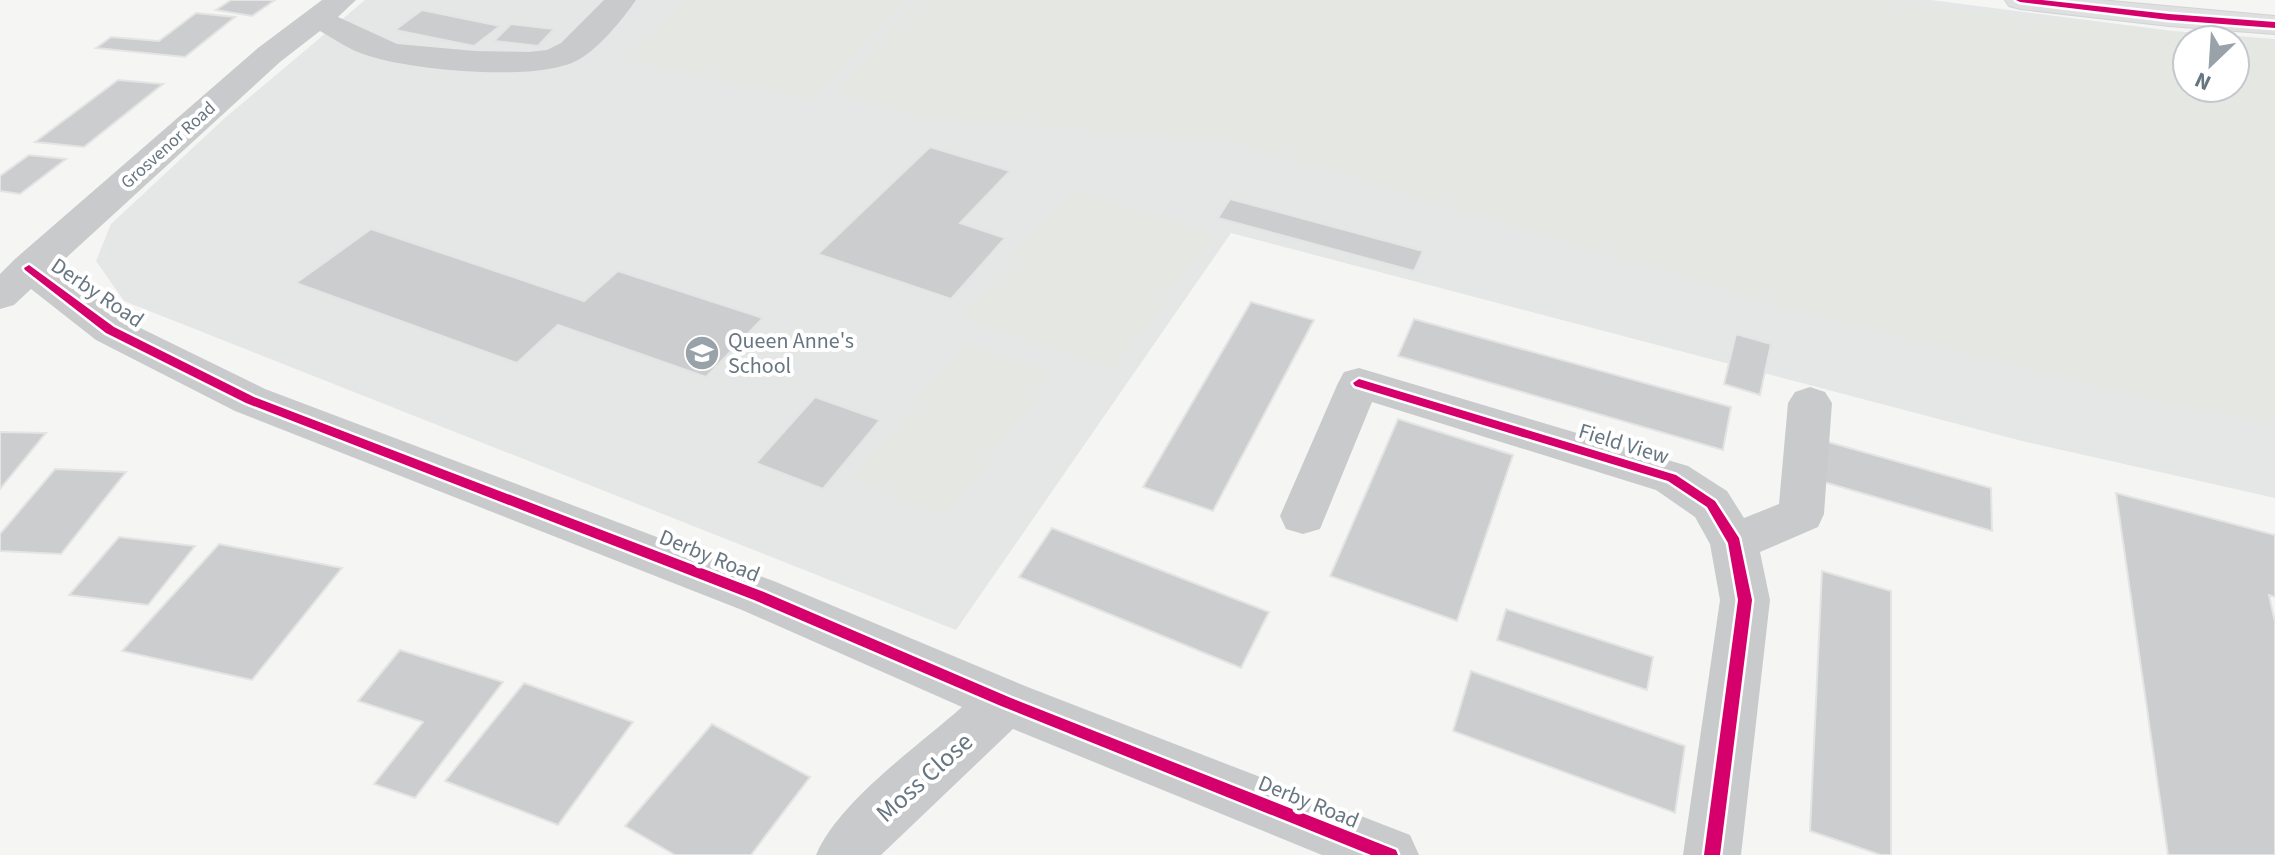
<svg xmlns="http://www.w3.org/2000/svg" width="2275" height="855" font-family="'Source Sans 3',sans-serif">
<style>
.built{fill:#e5e6e6;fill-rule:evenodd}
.green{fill:#e4e7e2;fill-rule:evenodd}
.building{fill:#cccdce;stroke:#e4e4e4;stroke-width:2}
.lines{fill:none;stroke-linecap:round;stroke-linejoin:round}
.major-casing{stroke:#d2d3d3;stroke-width:2}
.minor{fill:#c9cacb;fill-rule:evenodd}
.major{fill:#dedfe0;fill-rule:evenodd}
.cycleway-casing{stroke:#fff;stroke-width:5}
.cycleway{fill:#d6006c;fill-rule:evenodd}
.labels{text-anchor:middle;stroke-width:8;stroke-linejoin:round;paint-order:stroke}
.far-street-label{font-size:18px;fill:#687681;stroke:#fff}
.street-label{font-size:22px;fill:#687681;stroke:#fff}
.poi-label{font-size:22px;fill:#687681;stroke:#fff;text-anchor:start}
.near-street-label{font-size:26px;fill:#687681;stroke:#fff}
</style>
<rect width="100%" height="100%" fill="#f5f5f4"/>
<path class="built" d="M365,0H1931L2173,31L2275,39V498L2022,441L1231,233L956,630L124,301L96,261L111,224L226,117ZM2187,40H2235V88H2187Z"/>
<path class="green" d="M688,0H906L812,100L618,59Z
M919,0H1891L1944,10L2275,41V423L2175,406L1798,312L1228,141L923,118L833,92ZM2187,40H2235V88H2187Z
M1072,190L1214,233L1114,371L960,317Z
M966,343L1054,373L946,517L851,479Z"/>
<path class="building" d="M231,0H275L252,16L216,10Z
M422,10L500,26L474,46L395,30Z
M196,13L235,17L185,57L96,48L111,37L159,41Z
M511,24L554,29L538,46L494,41Z
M118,80L163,84L84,147L35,142Z
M930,147L1010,171L960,223L1005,238L951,299L818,254Z
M29,155L66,159L20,194L0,191V176Z
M1230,199L1423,251L1414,271L1218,218Z
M371,229L584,301L618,271L763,318L706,377L558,325L517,363L296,283Z
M1251,302L1314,320L1213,511L1143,487Z
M1414,319L1731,407L1723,450L1398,356Z
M1736,334L1771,344L1760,395L1724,384Z
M815,397L880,420L823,489L756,463Z
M1398,419L1513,455L1457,621L1330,576Z
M0,432L46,433L0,489Z
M1821,440L1991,488L1992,531L1817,480Z
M55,469L126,472L61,554L0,551V534Z
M2116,493L2275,535V597L2269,595L2275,622V855H2168Z
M1052,528L1269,612L1241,668L1019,577Z
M119,537L195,546L148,605L69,595Z
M219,544L342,568L252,680L122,651Z
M1822,571L1891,591V855H1881L1810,831Z
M1506,609L1653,657L1647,690L1497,640Z
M400,650L503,682L415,798L374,784L423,722L358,701Z
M1471,671L1685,746L1675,813L1453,731Z
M524,683L633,722L558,825L445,781Z
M712,724L810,777L751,855H675L625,826Z"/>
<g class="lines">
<g class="major-casing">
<path id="major" d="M2005,0H2100L2275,16V34L2169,26L2020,9L2009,6Z"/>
</g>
<path class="minor" d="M322,0H356L338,17L397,44L475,51L529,52L547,50L561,43L604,0H636C622,20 598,50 576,61C535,82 413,70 369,56C351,51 336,40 320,31L280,62L55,268L124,320L265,389L776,582L1025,686L1410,835L1419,855H1322L1013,729L881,855H816C839,801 917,747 962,707L742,610L235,411L96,340L31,289L14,305L0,309V274L15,259L258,48Z
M1359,368L1688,466L1727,491L1744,518L1779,504L1788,403L1795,392L1810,387L1825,392L1832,403L1824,514L1818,527L1760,552L1770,600L1741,855H1683L1720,600L1710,544L1695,517L1656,490L1372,402L1320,529L1303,534L1286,529L1280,516L1338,383L1344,372Z"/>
<use href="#major" class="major"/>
<g class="cycleway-casing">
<path id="cycleway" d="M2016,0H2042L2169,14L2275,22V28L2169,20L2020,2Z
M29,265L114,327L254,397L764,592L1011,698L1396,850L1398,855H1371L1001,706L754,600L246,403L106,333L25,270L24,268Z
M1359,379L1676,475L1715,501L1739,538L1752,600L1720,855H1704L1738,600L1728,543L1707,507L1668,481L1355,386L1353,383Z"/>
</g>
<use href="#cycleway" class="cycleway"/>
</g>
<defs>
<g id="school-disc" transform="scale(1.8)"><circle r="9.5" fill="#99a2a9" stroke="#fff"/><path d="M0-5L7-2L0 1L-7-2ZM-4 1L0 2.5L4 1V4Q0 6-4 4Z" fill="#fff"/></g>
</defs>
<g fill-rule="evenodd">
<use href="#school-disc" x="702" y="353"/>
</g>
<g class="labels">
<g class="far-street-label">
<text transform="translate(168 145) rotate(-42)" y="6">Grosvenor Road</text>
</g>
<g class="street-label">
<text transform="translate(98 292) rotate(34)" y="8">Derby Road</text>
<text transform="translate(1624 443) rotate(17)" y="8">Field View</text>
<text transform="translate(710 555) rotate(22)" y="8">Derby Road</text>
<text transform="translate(1309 801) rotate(22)" y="8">Derby Road</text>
</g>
<g class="poi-label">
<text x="728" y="348">Queen Anne's<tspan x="728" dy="25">School</tspan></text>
</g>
<g class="near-street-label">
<text transform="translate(924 777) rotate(-42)" y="9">Moss Close</text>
</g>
</g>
<g transform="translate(2211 64) rotate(205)"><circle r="38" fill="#ffffff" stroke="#c3c8cd" stroke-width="2"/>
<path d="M0-6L14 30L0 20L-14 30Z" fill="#99a2a9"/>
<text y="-12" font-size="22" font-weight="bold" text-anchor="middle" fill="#687681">N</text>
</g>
</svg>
